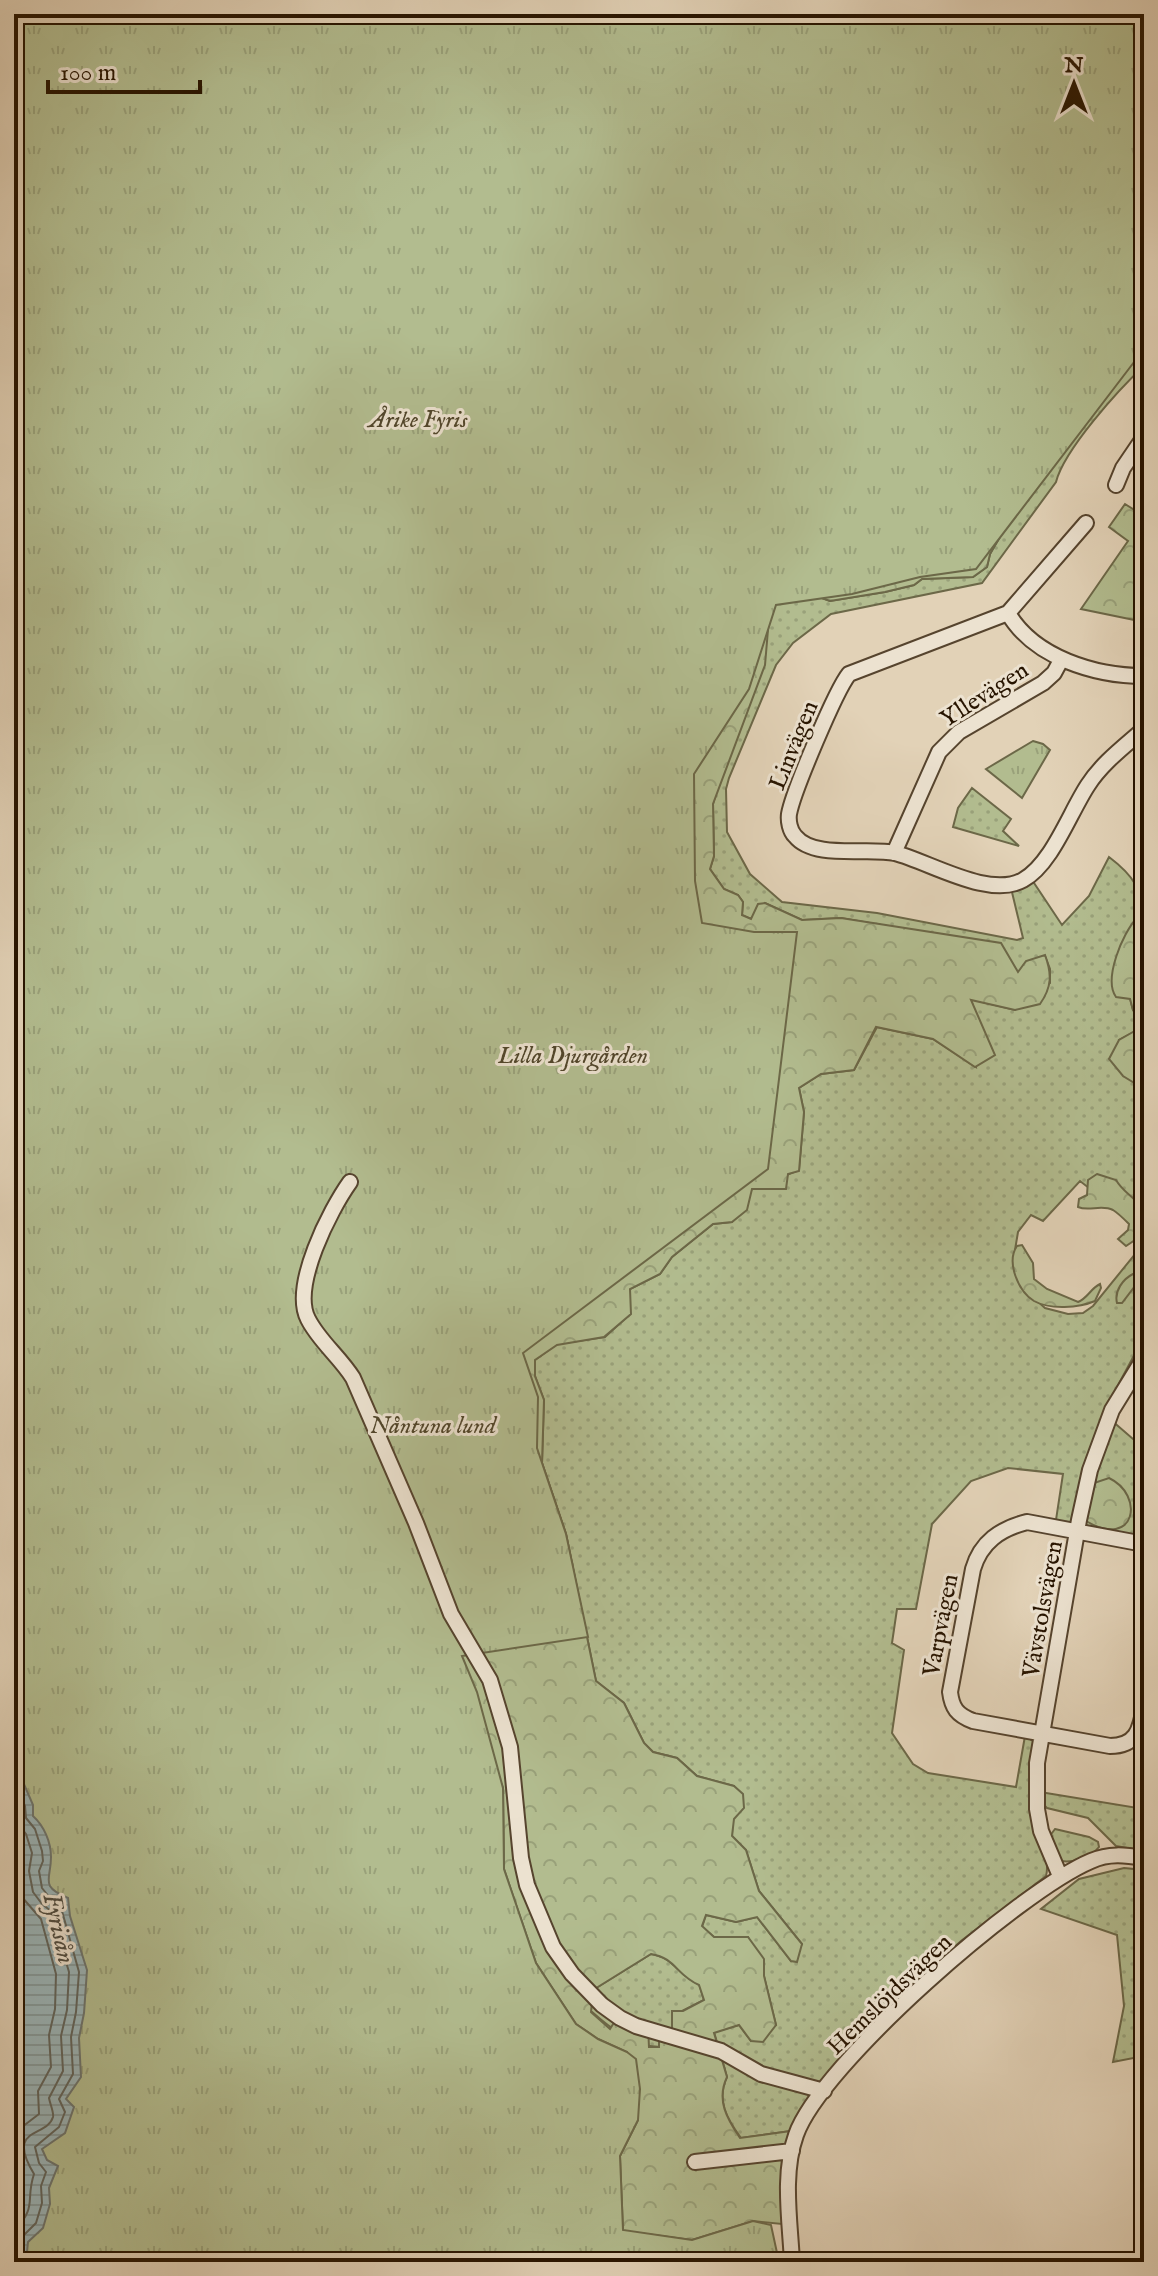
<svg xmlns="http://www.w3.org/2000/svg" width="1158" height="2276" font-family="'IM FELL English',serif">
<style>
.grass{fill:url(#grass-dots);stroke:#6c6848;stroke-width:2}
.forest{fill:url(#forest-crowns);stroke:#6c6848;stroke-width:2;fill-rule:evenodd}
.park{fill:url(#park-tufts);stroke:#6c6848;stroke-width:2}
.water{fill:url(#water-rules);stroke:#6c756f;stroke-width:2}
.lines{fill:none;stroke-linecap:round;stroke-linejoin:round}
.shore{stroke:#60645c;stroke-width:2}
.minor-casing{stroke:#56442e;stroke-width:18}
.minor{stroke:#ece2d0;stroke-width:14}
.labels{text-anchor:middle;stroke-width:6;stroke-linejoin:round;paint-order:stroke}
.park-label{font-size:24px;font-style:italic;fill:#51462b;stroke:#ece2d0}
.street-label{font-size:24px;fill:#271400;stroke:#ece2d0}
.water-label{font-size:26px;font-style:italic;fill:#4f4c41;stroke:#ece2d0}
</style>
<defs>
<pattern id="grass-dots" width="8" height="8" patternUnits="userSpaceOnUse" patternTransform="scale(2)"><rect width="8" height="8" fill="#b2bc8f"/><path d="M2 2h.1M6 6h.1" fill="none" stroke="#99a17a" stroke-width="1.8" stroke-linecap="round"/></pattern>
<pattern id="forest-crowns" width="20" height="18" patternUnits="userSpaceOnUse" patternTransform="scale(2)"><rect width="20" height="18" fill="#b2bc8f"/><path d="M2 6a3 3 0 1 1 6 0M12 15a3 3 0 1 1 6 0" fill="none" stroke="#99a17a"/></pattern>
<pattern id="park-tufts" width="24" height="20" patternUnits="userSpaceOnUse" patternTransform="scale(2)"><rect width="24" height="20" fill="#b2bc8f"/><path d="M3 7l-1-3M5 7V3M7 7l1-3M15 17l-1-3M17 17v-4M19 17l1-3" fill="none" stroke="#99a17a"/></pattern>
<pattern id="water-rules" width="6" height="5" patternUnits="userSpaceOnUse" patternTransform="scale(2)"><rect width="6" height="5" fill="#9ab5b9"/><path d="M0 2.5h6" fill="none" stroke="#859b9d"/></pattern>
</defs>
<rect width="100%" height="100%" fill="#e2d2b7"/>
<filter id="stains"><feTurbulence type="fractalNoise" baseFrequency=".0025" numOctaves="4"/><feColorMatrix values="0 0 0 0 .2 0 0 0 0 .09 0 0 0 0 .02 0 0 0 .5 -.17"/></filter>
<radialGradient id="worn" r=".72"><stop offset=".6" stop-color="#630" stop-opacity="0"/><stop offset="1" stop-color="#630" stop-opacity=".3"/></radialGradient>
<path class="grass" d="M1144,349V366C1119,389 1064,450 1056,482L982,583L831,614L793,643L776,665L729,778L726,789L727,832L750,874L782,902L877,913L1017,940L1023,938L1011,888L1032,880L1062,925L1089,896L1109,857C1133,875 1144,891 1144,921L1136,919L1130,998L1133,1010L1141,1020L1140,1029L1119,1040L1136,1084L1144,1083V1231L1080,1181L1043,1221L1031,1215L1018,1232L1015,1250L1034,1298L1045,1308L1068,1314L1083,1313L1093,1306L1144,1243V1295L1139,1303L1144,1310V1337L1103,1413L1133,1439L1144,1445V1469H1141L1139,1479L1144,1484V1513L1136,1550L1054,1533L1063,1474L1008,1468L971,1481L932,1524L916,1609H897L892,1643L904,1650L892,1733L913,1764L928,1773L1016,1787L1025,1736L1033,1741L1034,1748C1031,1772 1026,1796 1033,1820C1037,1838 1051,1857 1046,1876L961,1941L911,1986L855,2043L809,2101L791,2131L741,2138C727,2119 716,2100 727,2077L714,2032L739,2025L751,2041L776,2025L764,1976L748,1937H714L702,1927L706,1915L736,1922L757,1917L791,1961L802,1944L759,1891L746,1850L732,1836L734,1786L697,1776L677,1758L653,1752L644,1743L624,1703L596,1681L566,1534L542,1463L544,1400L535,1376V1360L557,1344L605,1337L630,1314V1289L660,1274L672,1257L713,1224L732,1222L752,1189L799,1170L804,1112L799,1088L821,1074L854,1070L877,1027L933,1039L976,1067L970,999L1015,1010L1050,983V969L1045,956L1018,972L887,926L841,918L802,920L765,903L751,919L742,915L743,902L738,895L724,889L710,869L714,856L713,804L770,606L808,593L830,601L885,592L914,585L922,579L973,577L987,567L990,554L1034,478Z
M972,788L1011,819L1003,831L1019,846L953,827L958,808Z
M1040,1792L1144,1809V1851L1116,1846L1088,1818L1047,1808L1041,1802Z
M1055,1829L1089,1837L1098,1842L1099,1847C1091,1857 1074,1863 1061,1861L1049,1837Z
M1124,1868L1144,1870V1990L1136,2022L1144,2025V2056L1113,2062L1124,2006L1117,1935L1041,1909L1079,1879Z
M651,1954C676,1958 676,1975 699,1984L704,2000L682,2011L660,2047C634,2047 610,2028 591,2011L593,1990Z"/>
<path class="forest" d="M1144,14V349L1034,478L990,554L987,567L973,577L922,579L914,585L885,592L830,601L808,593L770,606L765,665L713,804L714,856L710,869L724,889L738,895L743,902L742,915L751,919L758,904L765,903L802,920L841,918L1001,943L1018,972L1026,961L1045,955C1052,974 1052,987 1040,1004L1015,1010L971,1000L995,1055L975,1067L933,1039L876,1027L854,1070L821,1074L799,1088L804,1112L799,1171L788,1174L786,1189H752L747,1210L732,1222L713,1224L672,1257L660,1274L630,1289L631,1314L604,1337L557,1345L535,1360V1376L544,1400L542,1463L566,1534L596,1681L624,1703L644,1743L653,1752L677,1758L697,1776L734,1786L743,1794L744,1808L734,1819L732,1836L746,1850L759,1891L802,1944L797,1962L791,1961L757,1917L736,1922L706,1915L702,1926L714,1937H748L764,1959V1976L776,2025L763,2042L751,2041L739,2025L714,2033L727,2077C716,2100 727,2119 740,2138L791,2131L785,2211L782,2224L753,2221L692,2240L623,2231L620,2156L638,2120L627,2052L598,2039L576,2024L536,1963L504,1869L503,1788L339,1376L310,1163ZM651,1954C676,1958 676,1975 699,1985L704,2000L683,2011H672V2031L659,2039V2047H649L648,2026L615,2021L610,2029L591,2012L593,1990Z
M1125,504L1144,516V622L1081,609L1128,541L1109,527Z
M1136,919L1144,921V1083L1136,1084L1123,1076L1109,1059L1119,1040L1140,1028L1141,1020L1133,1010L1130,999L1116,997C1103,979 1123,933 1136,919Z
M1097,1174L1116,1180C1122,1190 1127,1192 1135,1200C1144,1209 1144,1227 1144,1239L1138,1238L1126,1246L1118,1239L1128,1230L1129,1224C1124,1219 1118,1213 1113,1210C1101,1204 1089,1212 1078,1207L1079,1199L1087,1195L1088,1180Z
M1022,1245L1033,1263L1034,1279L1047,1289L1078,1302C1088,1298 1090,1289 1100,1284L1101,1288L1095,1301C1079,1308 1050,1310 1034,1301C1018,1291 1006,1262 1017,1246Z
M1133,1274L1141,1278L1122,1303H1117C1114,1291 1123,1279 1133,1274Z
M1109,1478C1145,1495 1136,1550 1086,1521L1094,1483Z"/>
<path class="park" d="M14,14H1144V349L976,569L920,577L852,594L776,605L749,689L694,774L695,881L702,923L754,932H797L768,1169L523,1353L538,1397L537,1448L566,1534L588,1637L462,1656L477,1692L503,1788L504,1869L536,1963L576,2024L598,2039L627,2052L636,2059L640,2089L638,2120L620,2156L623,2230L692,2240L753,2221L771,2225L779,2262H14Z
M1033,741L1043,744L1050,750L1022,798L986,769Z"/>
<path class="water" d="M14,1761L33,1805V1816C44,1826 51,1842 51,1857C51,1880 39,1886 68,1898L70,1916L87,1970L84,2013L79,2038L81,2077L66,2099L74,2107L65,2133L42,2149L47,2160L58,2166L49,2188L50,2204L43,2228L28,2242L26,2262H14Z"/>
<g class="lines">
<path class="shore" d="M14,1781L25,1806L26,1818L35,1829L42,1851L43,1861L39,1871L42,1888L50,1898L60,1904L79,1972L76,2012L71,2037L73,2074L59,2099L65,2112L59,2127L35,2147L39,2163L46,2172L41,2186L42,2203L36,2223L21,2238L18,2262
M14,1806L17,1822L26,1834L32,1853L29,1871L33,1892L42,1904L51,1911L69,1972L67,2010L61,2036L63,2071L49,2098C50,2104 54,2112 53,2117C47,2138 5,2126 34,2174C25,2201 38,2206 14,2231
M14,1839L20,1855L17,1874L21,1896L41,1919L56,1974L55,2009L49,2035L51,2067L38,2091L39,2114L22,2127L14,2139"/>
<g class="minor-casing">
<path id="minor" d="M1116,485L1123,468L1144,437
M1086,523L1008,613L849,674C836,690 793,792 789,814C788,821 790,831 795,836C814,860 868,847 895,853C930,862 989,899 1023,880C1052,864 1070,812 1088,785C1102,763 1125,746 1144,729
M1008,613C1034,658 1096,676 1144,676
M894,853L939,752L959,732L1043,683L1054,673L1061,660
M350,1182C330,1210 291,1286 308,1319C319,1341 340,1357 353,1378L416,1523L451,1614L490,1680L510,1747L521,1858L527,1885L553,1947L572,1974L602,2005L620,2018L636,2026L721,2051L761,2074L824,2091
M1144,1544L1027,1522C1000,1529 981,1542 973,1569L950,1692C952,1708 957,1715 973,1721L1110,1746C1136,1746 1140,1730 1144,1708
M1060,1876L1041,1831L1037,1809V1763L1079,1520L1090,1470L1112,1410L1144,1358
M695,2162L792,2151
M792,2262C790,2221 782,2174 796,2135C821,2064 1020,1891 1091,1861C1109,1853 1125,1855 1144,1858"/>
</g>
<use href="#minor" class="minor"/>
</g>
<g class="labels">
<g class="park-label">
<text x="418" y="427">Årike Fyris</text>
<text x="573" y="1063">Lilla Djurgården</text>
<text x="433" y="1433">Nåntuna lund</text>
</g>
<g class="street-label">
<text transform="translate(984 694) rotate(-33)" y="8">Yllevägen</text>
<text transform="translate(793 745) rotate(-68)" y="8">Linvägen</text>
<text transform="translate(1042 1609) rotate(-80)" y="8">Vävstolsvägen</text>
<text transform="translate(940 1625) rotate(-79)" y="8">Varpvägen</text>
<text transform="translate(889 1994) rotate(-44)" y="8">Hemslöjdsvägen</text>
</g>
<g class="water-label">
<text transform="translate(60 1928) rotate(77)" y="9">Fyrisån</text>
</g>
</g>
<rect width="1158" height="2276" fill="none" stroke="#e2d2b7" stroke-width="48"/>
<rect x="16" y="16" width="1126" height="2244" fill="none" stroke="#271400" stroke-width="4"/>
<rect x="24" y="24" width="1110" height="2228" fill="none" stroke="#271400" stroke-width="2"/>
<g transform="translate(1074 84)" stroke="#ece2d0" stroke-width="6" paint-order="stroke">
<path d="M0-6L14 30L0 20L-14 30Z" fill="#271400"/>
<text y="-12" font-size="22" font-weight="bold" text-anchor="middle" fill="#271400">N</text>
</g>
<path d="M48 80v12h152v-12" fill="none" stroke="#271400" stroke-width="4"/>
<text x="60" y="80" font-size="24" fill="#271400" stroke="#ece2d0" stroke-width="6" paint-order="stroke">100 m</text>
<rect width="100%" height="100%" filter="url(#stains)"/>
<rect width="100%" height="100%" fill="url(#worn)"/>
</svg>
